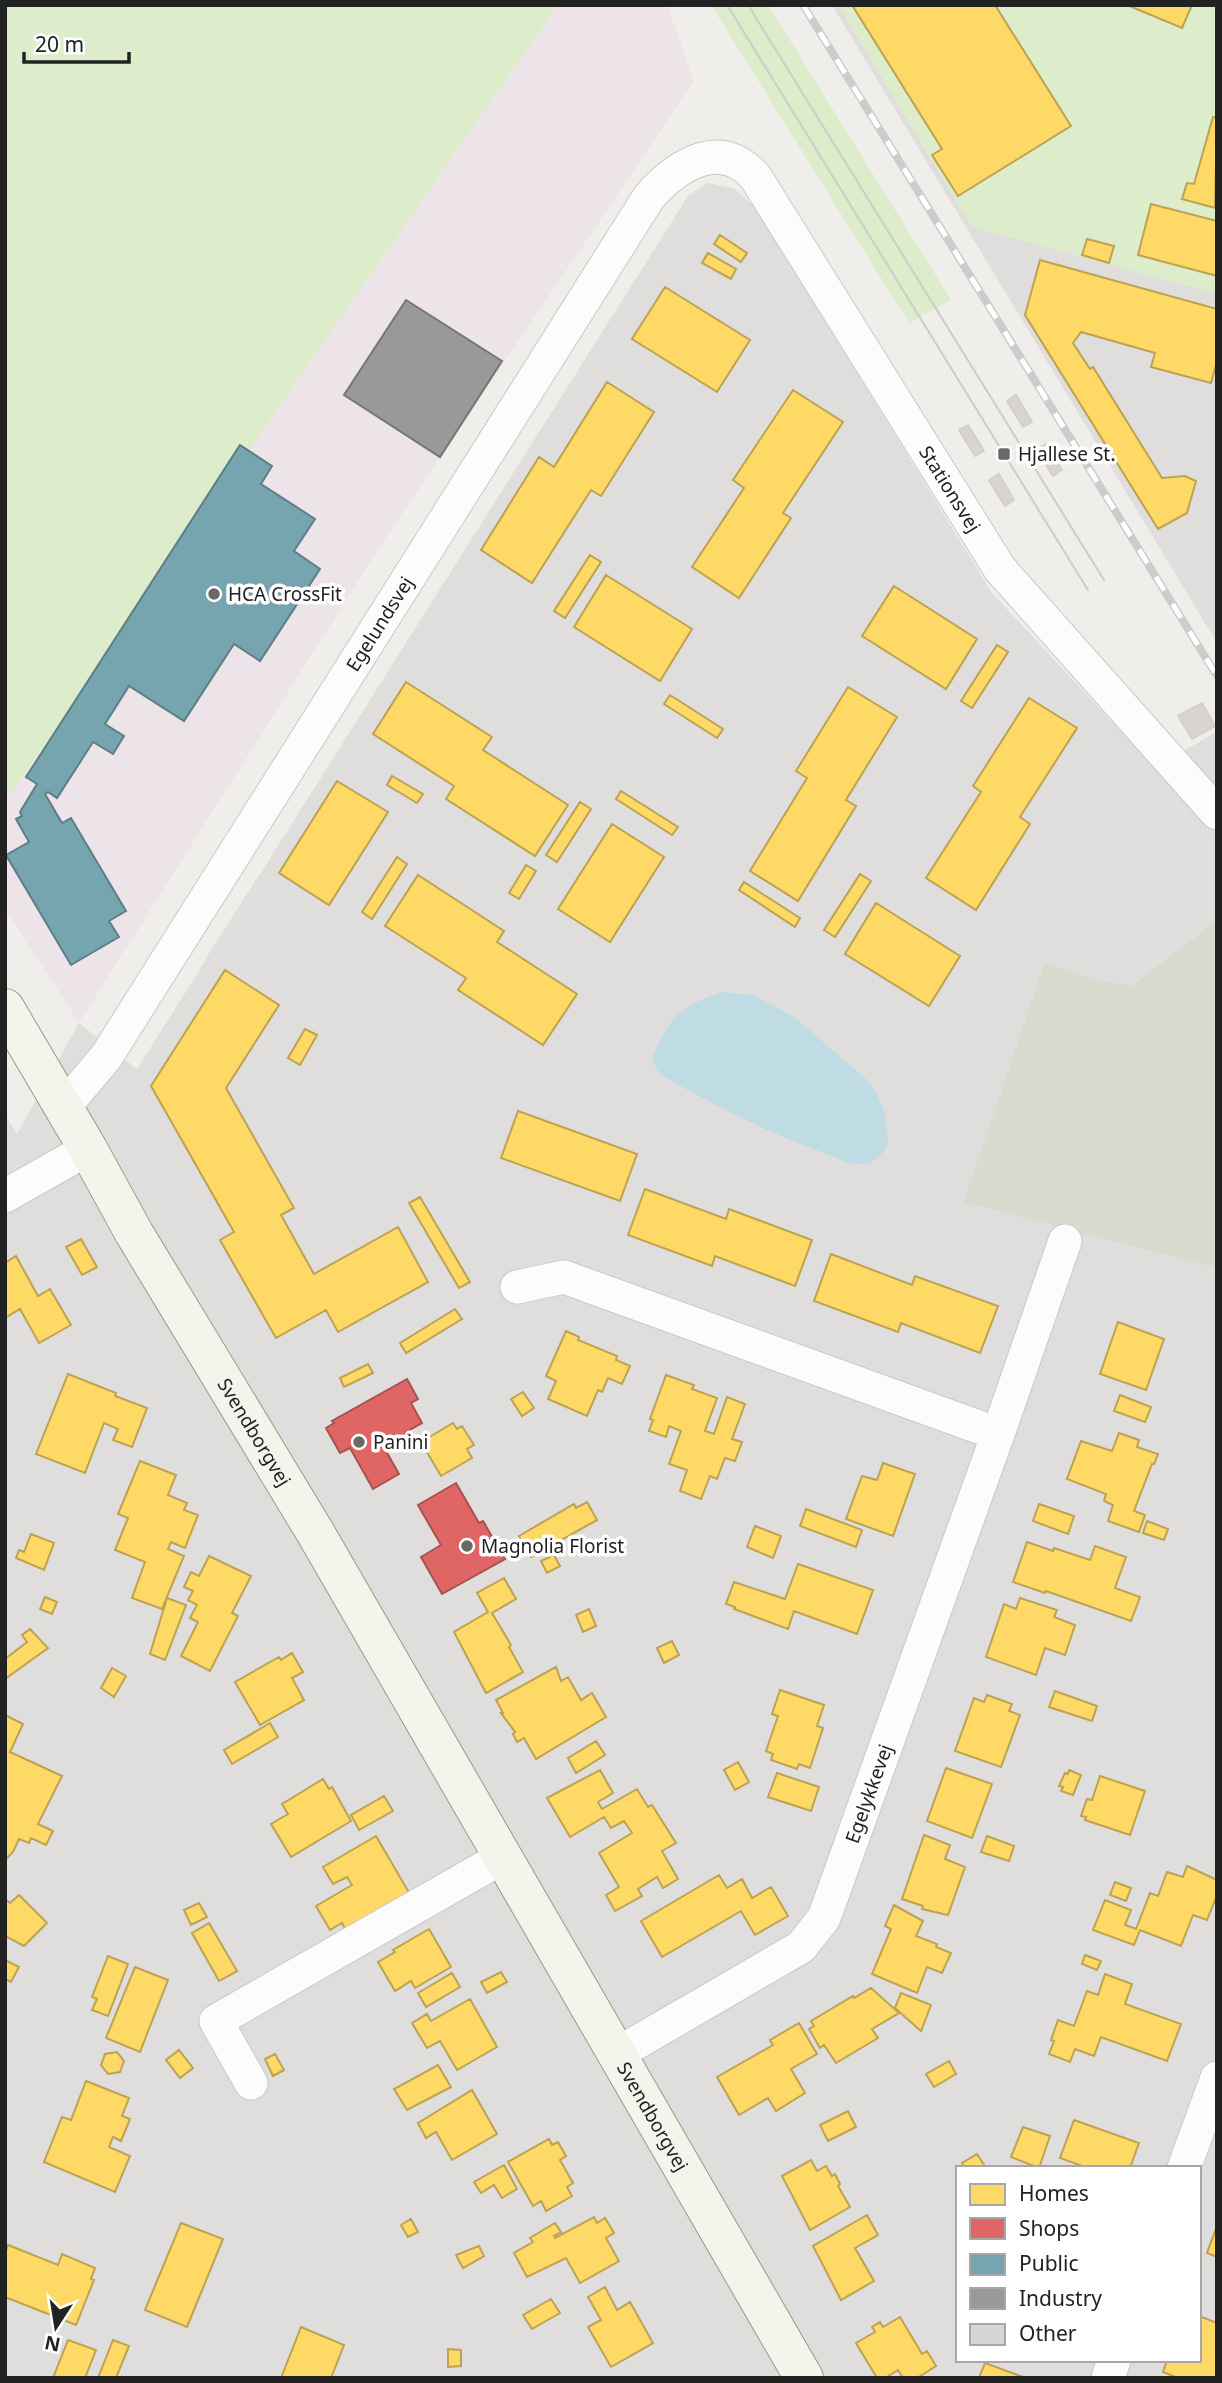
<svg xmlns="http://www.w3.org/2000/svg" width="1222" height="2383" font-family="'Noto Sans',sans-serif">
<style>
.residential{fill:#dfdedc;fill-rule:evenodd}
.industrial{fill:#ede4e9}
.construction{fill:#d9d9cd}
.grass{fill:#ddeccb}
.parking{fill:#e0dfde}
.water{fill:#bfdbe3}
.homes{fill:#ffd966;stroke:#bda252;stroke-width:2}
.shops{fill:#e06666;stroke:#a75252;stroke-width:2}
.public{fill:#76a5af;stroke:#5d7e85;stroke-width:2}
.industry{fill:#999;stroke:#757575;stroke-width:2}
.building{fill:#d7d4d2;stroke:#d3d0cc;stroke-width:2}
.lines{fill:none;stroke-linecap:round;stroke-linejoin:round}
.street-casing{stroke:#c9c8c7;stroke-width:35}
.secondary-casing{stroke:#999a82;stroke-width:40}
.street{stroke:#fdfcfc;stroke-width:33}
.secondary{stroke:#f4f4ed;stroke-width:38}
.tram{stroke:#ccc;stroke-width:2}
.rail-casing{stroke:#ccc;stroke-width:8}
.rail{stroke:#fff;stroke-width:5;stroke-dasharray:16;stroke-linecap:butt}
.poi-dot{fill:#6a6968;stroke:#fff;stroke-width:2.5}
.labels{text-anchor:middle;stroke-width:7;stroke-linejoin:round;paint-order:stroke}
.poi-label{font-size:19px;fill:#222;stroke:#fff;text-anchor:start}
.street-label{font-size:19px;fill:#222;stroke:#fff}
</style>
<rect width="100%" height="100%" fill="#f0eeeb"/>
<path class="residential" d="M832,5H1217V643Z
M707,183L733,188L755,207L992,593L1144,756L1185,750L1217,732V2378H5V1115L17,1134L79,1023L137,1069L688,196ZM958,2168H1199V2360H958Z"/>
<path class="industrial" d="M558,5H667L694,81L383,542L79,1023L5,909V802Z"/>
<path class="construction" d="M1217,920V1268L964,1202L1045,962L1091,979L1131,986Z"/>
<path class="grass" d="M5,5H558L5,802Z
M711,5H768L951,300L909,323Z
M838,5H1217V294L972,227Z"/>
<path class="parking" d="M460,580L734,754L687,828L617,784L584,772L411,661Z
M1145,756L1217,848V920L1131,986L1113,962L1091,979L1074,958L1062,967L1046,947L1060,935L1024,888L1045,872L1040,864L1057,850L1041,830L1095,788L1099,792Z
M257,878L523,1047L464,1139L434,1121L442,1108L206,958Z"/>
<path class="water" d="M722,992L753,995L794,1017L865,1078C884,1098 886,1118 888,1144C882,1153 877,1162 865,1164C850,1166 837,1158 824,1153C765,1132 713,1104 659,1074L652,1059C669,1018 679,1006 722,992Z"/>
<path class="homes" d="M852,5H995L1071,126L958,196L932,155L942,149Z
M1127,5H1192L1182,28Z
M1213,117L1217,118L1215,208L1182,199L1187,183L1194,184Z
M1151,204L1217,221V276L1138,255Z
M720,235L747,253L741,262L714,244Z
M1087,239L1114,246L1109,263L1082,255Z
M708,253L736,269L731,279L702,263Z
M1040,260L1217,309V361L1211,383L1151,367L1155,353L1081,332L1073,343L1090,369L1093,367L1162,478L1185,476L1196,481L1187,513L1158,529L1025,315Z
M665,287L750,340L717,392L632,339Z
M607,382L654,412L601,496L591,490L532,583L481,550L539,457L554,467Z
M793,390L843,422L783,513L791,518L739,598L692,567L744,488L733,480Z
M590,555L601,562L565,618L554,611Z
M606,575L692,629L660,681L574,627Z
M894,586L977,639L946,689L862,636Z
M997,645L1008,652L972,708L961,701Z
M406,682L492,737L483,750L568,805L535,856L446,799L454,786L373,734Z
M848,687L897,717L846,800L856,806L798,901L750,871L807,778L796,771Z
M670,695L723,729L717,738L664,704Z
M1029,698L1077,728L1020,817L1030,824L976,910L926,878L981,792L973,786Z
M392,776L423,794L417,803L387,785Z
M337,781L388,812L329,905L279,873Z
M621,791L678,827L672,835L616,799Z
M580,802L591,809L557,862L546,855Z
M612,824L664,857L610,942L558,909Z
M397,857L407,864L372,919L362,912Z
M526,865L536,871L519,899L509,893Z
M860,874L871,881L835,937L824,930Z
M418,875L504,931L497,942L577,994L543,1045L458,990L466,978L385,926Z
M744,882L800,918L795,927L739,890Z
M876,903L960,956L929,1006L845,954Z
M225,970L279,1005L226,1088L294,1208L281,1215L314,1274L398,1227L428,1282L338,1332L326,1310L276,1338L220,1240L234,1232L151,1086Z
M305,1029L317,1035L300,1065L288,1058Z
M518,1111L637,1154L620,1201L501,1158Z
M645,1189L726,1219L729,1209L812,1240L795,1286L715,1256L712,1266L628,1235Z
M420,1197L470,1282L459,1288L409,1203Z
M81,1239L97,1267L82,1275L66,1247Z
M831,1254L912,1285L915,1276L998,1306L980,1353L901,1323L898,1332L814,1301Z
M16,1256L38,1296L50,1289L71,1325L39,1343L20,1309L5,1318V1263Z
M455,1309L462,1319L406,1353L400,1343Z
M1118,1322L1164,1339L1146,1390L1100,1374Z
M566,1331L579,1337L578,1340L617,1356L616,1360L630,1366L622,1384L608,1378L602,1392L598,1390L587,1416L548,1399L556,1381L546,1376Z
M368,1364L373,1373L344,1387L340,1378Z
M68,1374L116,1393L115,1396L147,1408L132,1447L113,1440L118,1429L104,1423L85,1473L36,1454Z
M666,1375L694,1385L692,1389L717,1398L705,1431L714,1434L727,1397L745,1404L732,1439L742,1442L735,1461L725,1458L717,1479L710,1476L701,1499L680,1491L687,1470L669,1464L681,1431L669,1426L666,1437L649,1431L653,1420L650,1419Z
M523,1392L534,1408L522,1416L511,1399Z
M1120,1395L1151,1407L1145,1422L1114,1411Z
M453,1423L457,1429L462,1426L474,1445L467,1449L472,1458L441,1476L421,1442Z
M1119,1433L1139,1440L1137,1447L1158,1454L1154,1464H1152L1134,1511L1145,1515L1139,1532L1108,1521L1113,1505L1104,1501L1106,1494L1067,1479L1081,1441L1112,1451Z
M140,1461L176,1475L168,1495L187,1503L184,1510L198,1515L185,1548L171,1542L168,1549L184,1556L162,1609L132,1598L145,1562L115,1550L128,1518L118,1514Z
M883,1463L915,1474L893,1536L846,1519L862,1476L877,1480Z
M587,1502L597,1520L531,1557L519,1536L574,1504L576,1508Z
M1039,1504L1074,1516L1068,1534L1033,1521Z
M806,1509L862,1530L856,1547L800,1526Z
M1147,1521L1168,1529L1164,1540L1143,1533Z
M755,1526L781,1536L773,1558L747,1547Z
M31,1534L54,1543L44,1570L16,1558L19,1550L24,1552Z
M1027,1542L1053,1551L1054,1548L1090,1560L1095,1546L1126,1557L1115,1588L1140,1597L1131,1621L1046,1591L1045,1593L1013,1582Z
M554,1555L560,1566L547,1573L541,1561Z
M209,1556L251,1576L232,1613L238,1616L210,1671L181,1656L198,1622L190,1618L197,1605L188,1600L193,1591L184,1587L191,1572L199,1576Z
M798,1564L873,1590L857,1634L794,1611L788,1629L734,1609L735,1607L726,1604L734,1582L785,1599Z
M504,1578L516,1599L492,1613L511,1645L509,1647L523,1672L486,1693L454,1632L488,1612L477,1593Z
M45,1597L57,1602L52,1614L40,1609Z
M167,1598L186,1605L165,1660L150,1654Z
M1020,1598L1057,1610L1054,1617L1075,1625L1065,1655L1045,1648L1036,1675L986,1657L1004,1604L1016,1609Z
M589,1609L596,1626L583,1632L576,1615Z
M30,1629L48,1648L5,1679V1659L27,1642L22,1635Z
M672,1641L679,1655L664,1663L657,1648Z
M292,1653L303,1672L292,1678L304,1700L260,1725L235,1682L279,1657L281,1660Z
M556,1667L561,1681L568,1677L581,1700L592,1693L606,1717L536,1759L524,1738L517,1742L513,1734L515,1732L501,1713H503L496,1700Z
M112,1668L126,1676L114,1697L101,1688Z
M780,1690L824,1705L817,1726L823,1728L810,1768L799,1764L797,1769L771,1760L773,1754L766,1751L778,1716L772,1714Z
M1055,1691L1097,1706L1092,1721L1049,1707Z
M987,1695L1012,1704L1009,1711L1020,1715L1001,1767L955,1751L974,1698L984,1702Z
M5,1715L23,1724L10,1752L62,1776L38,1824L53,1831L46,1845L31,1838L29,1843L19,1839L13,1852L5,1860Z
M270,1723L278,1737L232,1764L224,1750Z
M596,1741L605,1755L576,1773L568,1758Z
M738,1762L749,1782L735,1790L724,1770Z
M946,1768L992,1784L972,1838L927,1821Z
M600,1770L613,1793L598,1802L602,1809L637,1789L648,1807L652,1805L676,1843L662,1851L678,1879L663,1888L657,1877L638,1889L642,1896L615,1911L606,1895L619,1887L599,1853L632,1833L624,1821L611,1828L604,1817L570,1837L547,1798Z
M1069,1770L1081,1775L1073,1795L1061,1791L1063,1787L1059,1786L1065,1773L1068,1774Z
M777,1773L819,1787L811,1811L768,1797Z
M1100,1776L1145,1791L1130,1835L1085,1820L1086,1817L1081,1816L1087,1799L1092,1800Z
M323,1779L329,1789L332,1787L351,1821L291,1857L271,1824L288,1814L282,1804Z
M384,1796L393,1811L359,1830L351,1815Z
M924,1835L950,1845L945,1859L965,1867L948,1915L922,1909L923,1906L902,1899Z
M376,1836L411,1896L345,1929L342,1923L330,1930L316,1906L352,1885L347,1877L333,1884L323,1867Z
M987,1836L1014,1846L1009,1861L981,1852Z
M1187,1866L1217,1880V1895L1207,1920L1193,1915L1181,1946L1140,1930L1134,1945L1093,1930L1105,1900L1131,1910L1125,1925L1136,1929L1150,1893L1158,1896L1167,1872L1183,1877Z
M719,1875L727,1888L742,1879L752,1898L771,1887L788,1916L755,1935L741,1911L662,1957L641,1921Z
M1115,1882L1131,1888L1126,1901L1110,1895Z
M19,1895L47,1923L24,1946L5,1936V1899L10,1903Z
M199,1903L207,1917L191,1925L184,1910Z
M894,1905L923,1921L916,1936L937,1944L936,1947L951,1953L942,1973L927,1967L917,1993L872,1974L891,1929L885,1926Z
M209,1923L237,1971L219,1981L192,1933Z
M429,1929L451,1967L415,1988L411,1981L395,1991L378,1962L395,1952L393,1950Z
M1085,1955L1101,1961L1097,1970L1082,1964Z
M108,1956L128,1964L108,2016L92,2010L97,1999L92,1997Z
M5,1960L19,1967L11,1982L5,1979Z
M135,1967L168,1980L140,2052L106,2038Z
M501,1972L507,1982L487,1993L481,1982Z
M452,1973L460,1987L426,2007L418,1993Z
M1105,1974L1132,1984L1125,2004L1181,2024L1167,2061L1101,2037L1094,2056L1075,2049L1070,2062L1049,2054L1054,2041L1051,2040L1058,2020L1074,2026L1087,1991L1098,1995Z
M871,1988L899,2013L872,2029L878,2038L836,2063L824,2045L820,2048L809,2029L814,2026L811,2021L853,1996L854,1998Z
M901,1993L931,2005L921,2031L895,2008Z
M470,1999L497,2047L457,2070L440,2041L427,2048L412,2023L427,2014L431,2021Z
M799,2023L817,2054L791,2069L805,2093L776,2111L768,2098L739,2115L717,2077L773,2045L770,2040Z
M179,2050L193,2068L180,2078L166,2060Z
M117,2052L124,2061L120,2072L108,2074L101,2065L105,2054Z
M275,2054L284,2070L273,2076L265,2059Z
M949,2061L956,2074L934,2087L926,2074Z
M438,2065L451,2087L407,2110L394,2089Z
M86,2081L129,2098L122,2116L130,2119L121,2141L113,2137L109,2147L130,2156L115,2192L44,2162L62,2117L71,2120Z
M472,2090L497,2134L452,2160L436,2132L426,2138L418,2123Z
M848,2111L856,2127L828,2141L820,2125Z
M1074,2120L1139,2143L1130,2168H1088L1060,2158Z
M1023,2127L1050,2136L1039,2168L1011,2157Z
M549,2139L552,2145L558,2142L566,2156L560,2160L573,2183L567,2187L572,2196L546,2211L541,2201L533,2206L508,2162Z
M977,2154L986,2168H965L962,2163Z
M811,2160L817,2171L826,2166L832,2176L835,2174L840,2184L838,2186L850,2207L810,2230L782,2176Z
M504,2165L517,2189L502,2198L494,2185L481,2193L474,2182Z
M867,2215L878,2235L855,2248L874,2281L841,2300L813,2246Z
M594,2217L597,2223L605,2218L614,2233L606,2238L619,2261L580,2283L566,2258L527,2277L514,2253L533,2242L530,2238L555,2223L561,2232L554,2236L555,2238Z
M411,2219L418,2232L408,2237L401,2225Z
M181,2223L223,2239L187,2327L145,2310Z
M1217,2226V2257L1207,2253Z
M8,2245L58,2265L62,2254L95,2268L91,2279L94,2280L76,2325L5,2297V2253Z
M479,2246L484,2256L463,2268L456,2255Z
M605,2287L617,2310L630,2302L653,2343L611,2367L588,2327L601,2320L588,2297Z
M551,2299L560,2313L532,2329L523,2315Z
M1199,2316L1217,2323V2378H1178L1163,2372L1167,2360H1199Z
M900,2317L922,2354L927,2351L936,2366L917,2378H903L898,2370L885,2378H877L856,2343L875,2332L872,2327L880,2322L883,2327Z
M301,2327L344,2345L331,2378H281Z
M68,2340L96,2350L85,2378H53Z
M113,2340L129,2346L116,2378H98Z
M448,2349L461,2350V2366L448,2367Z
M985,2363L1026,2378H979Z"/>
<path class="shops" d="M407,1379L418,1399L411,1403L422,1423L406,1432L409,1437L386,1451L399,1474L373,1489L350,1448L340,1453L326,1428L334,1423L332,1421Z
M456,1483L479,1523L483,1521L505,1559L442,1594L421,1557L441,1545L418,1505Z"/>
<path class="public" d="M240,445L272,466L261,484L315,519L294,551L320,569L260,661L234,644L184,721L129,686L105,724L124,736L113,754L93,742L57,798L48,792L45,794L62,823L71,818L126,911L109,921L119,937L71,965L6,855L29,842L16,819L22,816L20,812L37,784L26,777Z"/>
<path class="industry" d="M406,300L502,361L440,457L344,395Z"/>
<path class="building" d="M1016,395L1032,422L1023,427L1007,401Z
M968,425L984,451L975,456L959,430Z
M1046,444L1062,470L1053,476L1037,450Z
M999,474L1014,500L1005,506L989,480Z
M1202,703L1215,726L1192,739L1178,716Z"/>
<g class="lines">
<g class="street-casing">
<g id="street">
<path id="s1" d="M63,1108L106,1057L649,197C677,165 722,136 756,178L1000,569L1217,813"/>
<path d="M5,1196L88,1149"/>
<path d="M517,1287L564,1277L998,1434"/>
<path id="s2" d="M617,2054L801,1947L824,1918L998,1434L1065,1241"/>
<path d="M251,2083L216,2021L503,1857"/>
<path d="M1184,2168L1217,2078"/>
<path d="M1108,2378L1114,2360"/>
</g>
</g>
<g class="secondary-casing">
<g id="secondary">
<path id="s3" d="M5,1008L88,1149L134,1233L315,1532L804,2378"/>
</g>
</g>
<use href="#street" class="street"/>
<use href="#secondary" class="secondary"/>
<path class="tram" d="M727,5L1088,590
M748,5L1104,580"/>
<g class="rail-casing">
<path id="rail" d="M803,5L1217,676"/>
</g>
<use href="#rail" class="rail"/>
</g>
<g class="poi-dot">
<rect x="997" y="447" width="14" height="14" rx="3.5"/>
<circle cx="214" cy="594" r="7"/>
<circle cx="359" cy="1442" r="7"/>
<circle cx="467" cy="1546" r="7"/>
</g>
<g class="labels">
<g class="poi-label">
<text x="1018" y="461">Hjallese St.</text>
<text x="228" y="601">HCA CrossFit</text>
<text x="373" y="1449">Panini</text>
<text x="481" y="1553">Magnolia Florist</text>
</g>
<g class="street-label">
<text dy="7" stroke="none"><textPath href="#s1" startOffset="1577">Stationsvej</textPath></text>
<text dy="7" stroke="none"><textPath href="#s1" startOffset="579">Egelundsvej</textPath></text>
<text dy="7" stroke="none"><textPath href="#s3" startOffset="492">Svendborgvej</textPath></text>
<text dy="7" stroke="none"><textPath href="#s2" startOffset="382">Egelykkevej</textPath></text>
<text dy="7" stroke="none"><textPath href="#s3" startOffset="1284">Svendborgvej</textPath></text>
</g>
</g>
<rect width="1222" height="2383" fill="none" stroke="#222222" stroke-width="14"/>
<rect x="956" y="2166" width="245" height="196" fill="#ffffff" stroke="#a7a7a7" stroke-width="2"/>
<rect x="970" y="2184" width="35" height="21" fill="#ffd966" stroke="#a7a7a7" stroke-width="2"/>
<text x="1019" y="2201" font-size="21" fill="#222222">Homes</text>
<rect x="970" y="2218" width="35" height="21" fill="#e06666" stroke="#a7a7a7" stroke-width="2"/>
<text x="1019" y="2236" font-size="21" fill="#222222">Shops</text>
<rect x="970" y="2254" width="35" height="21" fill="#76a5af" stroke="#a7a7a7" stroke-width="2"/>
<text x="1019" y="2271" font-size="21" fill="#222222">Public</text>
<rect x="970" y="2288" width="35" height="21" fill="#999999" stroke="#a7a7a7" stroke-width="2"/>
<text x="1019" y="2306" font-size="21" fill="#222222">Industry</text>
<rect x="970" y="2324" width="35" height="21" fill="#d7d4d2" stroke="#a7a7a7" stroke-width="2"/>
<text x="1019" y="2341" font-size="21" fill="#222222">Other</text>
<g transform="translate(56 2327) rotate(192)" stroke="#ffffff" stroke-width="5" paint-order="stroke">
<path d="M0-5L12 26L0 18L-12 26Z" fill="#222222"/>
<text y="-10" font-size="19" font-weight="bold" text-anchor="middle" fill="#222222">N</text>
</g>
<path d="M24 52v10h105v-10" fill="none" stroke="#222222" stroke-width="3.5"/>
<text x="35" y="52" font-size="21" fill="#222222" stroke="#ffffff" stroke-width="5" paint-order="stroke">20 m</text>
</svg>
